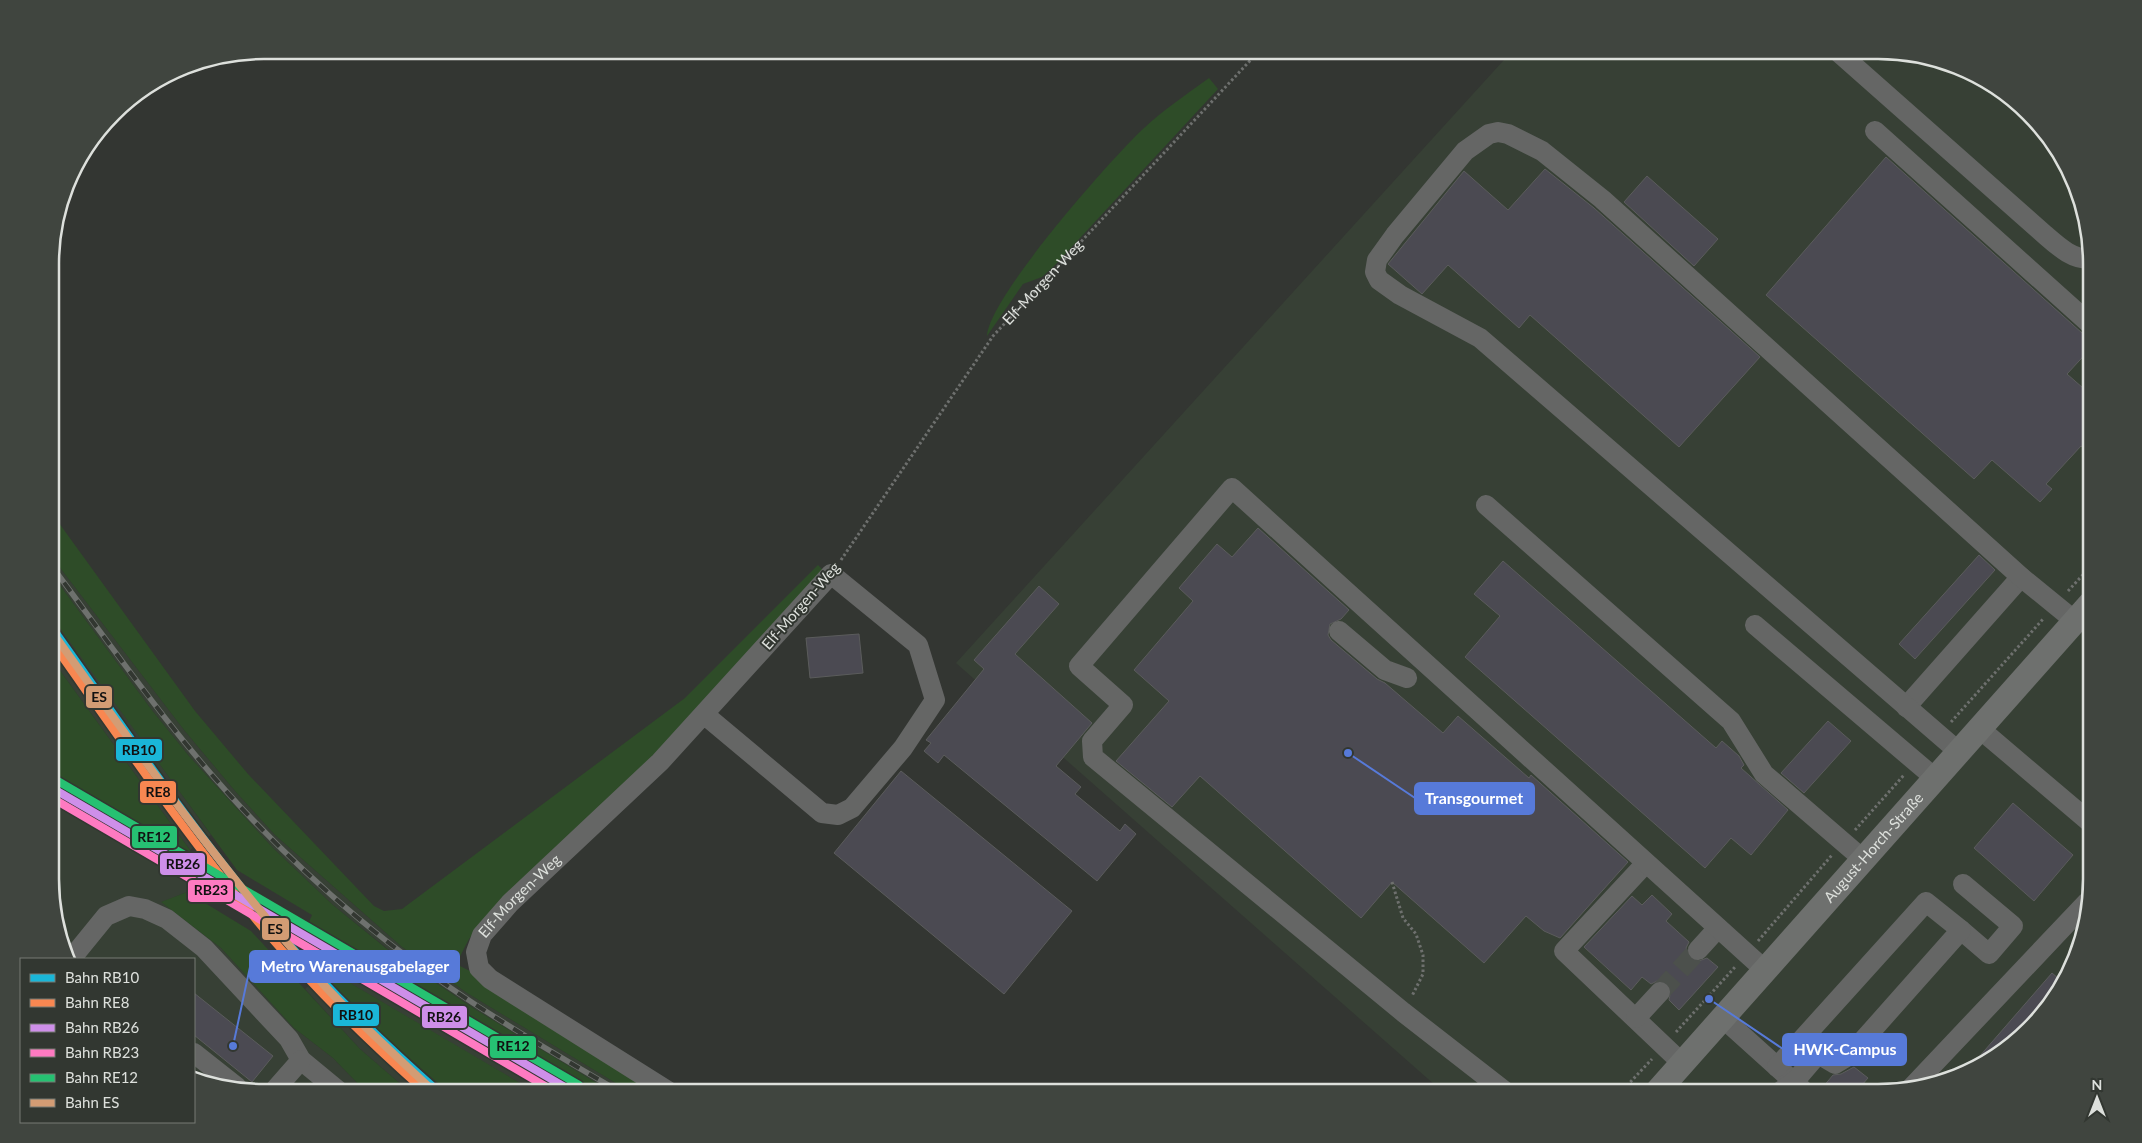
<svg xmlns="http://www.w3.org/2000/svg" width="2142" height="1143" font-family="Lato,sans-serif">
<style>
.built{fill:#374035}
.green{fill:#2e4c28}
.building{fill:#4b4a52;stroke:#5b5c5c}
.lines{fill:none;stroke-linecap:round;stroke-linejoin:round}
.minor-tunnel{stroke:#4c504c;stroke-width:20;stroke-dasharray:20 10;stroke-linecap:butt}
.path{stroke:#6e706e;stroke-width:3;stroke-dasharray:2.5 2.5;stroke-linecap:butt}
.minor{stroke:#656665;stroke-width:20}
.major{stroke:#6e706e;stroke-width:25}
.rail-casing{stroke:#6e716e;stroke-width:5.5}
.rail{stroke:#323731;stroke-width:4;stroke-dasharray:11;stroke-linecap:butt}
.rail-1-casing{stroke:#323731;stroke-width:11}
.rail-2-casing{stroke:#323731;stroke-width:11}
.rail-3-casing{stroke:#323731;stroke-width:11}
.rail-4-casing{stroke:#323731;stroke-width:11}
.rail-5-casing{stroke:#323731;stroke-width:11}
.rail-6-casing{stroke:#323731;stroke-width:11}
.rail-1{stroke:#1ab6d8;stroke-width:8}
.rail-2{stroke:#f88751;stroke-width:8}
.rail-3{stroke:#ce8fe9;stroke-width:8}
.rail-4{stroke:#fe7ac1;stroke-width:8}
.rail-5{stroke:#26c172;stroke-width:8}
.rail-6{stroke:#d39c74;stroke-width:8}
.labels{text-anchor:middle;stroke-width:4;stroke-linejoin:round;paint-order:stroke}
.street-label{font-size:15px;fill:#dde0dc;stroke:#323731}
.rim{fill:none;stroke:#dde0dc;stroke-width:2.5}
.leader{fill:none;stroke:#577ad9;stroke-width:2}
.callout-dot{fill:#577ad9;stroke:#323731;stroke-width:2}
.callout{fill:#577ad9;stroke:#577ad9;stroke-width:2}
.callout-label{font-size:16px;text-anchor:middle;font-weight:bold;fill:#fff}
.line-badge{stroke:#323731;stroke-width:2}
.pale-badge-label{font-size:14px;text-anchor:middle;font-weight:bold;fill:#111}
</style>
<rect width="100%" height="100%" fill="#333632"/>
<path class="built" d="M1513,50H1878L1973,72L2019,103L2056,145L2090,236L2092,879L2070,974L2039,1020L1997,1057L1947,1082L1892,1093H1444L956,663Z
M51,556L184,730L235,791L275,835L402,947L467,993L632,1093H613L473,1008L393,953L333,905L273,848L189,756L151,709L51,573Z
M51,613L211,835L190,850L51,658Z
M52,779L201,866L187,892L162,902L221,948L294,1028L333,1058L367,1093H264L197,1077L200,1073L196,1070L194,1072V959H71L52,907Z
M306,929L528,1057L589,1093H537L440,1037L318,964L298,941Z
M322,974L373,1026L449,1093H411L360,1049L305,989Z"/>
<path class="green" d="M1209,78L1218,89L1055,265L1042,277L1023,284L987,336C989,297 1111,159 1143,129C1163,110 1187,94 1209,78Z
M51,512L195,711L248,774L374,906L384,911L402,909L685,698L818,565L824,571L723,686L477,929L469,939L456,964L470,971L495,993L654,1093H632L467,993L402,947L275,835L235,791L184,730L51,556Z
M51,573L151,709L189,756L273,848L333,905L392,953L473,1008L613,1093H589L306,929L312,915L237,870L51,616Z
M51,658L190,850L201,866L52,779Z
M187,892L251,931L360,1049L411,1093H367L333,1058L294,1028L221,948L161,902Z
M318,964L537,1093H449L373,1026L322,974L325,972Z"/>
<path class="building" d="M1886,157L2082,333L2090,336L2091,348L2067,374L2091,395V454L2081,446L2046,484L2052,489L2040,502L1992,460L1974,479L1766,295Z
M1545,169L1594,208L1760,357L1679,447L1530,315L1519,328L1448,265L1422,294L1388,264L1464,171L1508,210Z
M1647,176L1718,239L1694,266L1624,202Z
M1258,528L1349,610L1341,619L1330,624L1328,635L1331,640L1377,679L1385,683L1443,733L1458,716L1529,778L1531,775L1628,862L1560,938L1544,931L1526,916L1484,963L1392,882L1361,918L1200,776L1172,807L1116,761L1169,701L1134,670L1193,601L1179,588L1217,544L1232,557Z
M1979,555L1995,570L1915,659L1899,644Z
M1503,561L1716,748L1722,741L1739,756L1744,765L1741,768L1788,810L1751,855L1731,838L1705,868L1465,657L1500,616L1474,594Z
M1039,586L1059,604L1015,654L1092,723L1056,766L1081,787L1075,794L1120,831L1125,824L1136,834L1097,881L944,755L938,763L924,751L931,743L926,740L984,669L974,660Z
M859,634L863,673L810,678L806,638Z
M1828,721L1851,741L1804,793L1781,773Z
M901,771L1072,911L1004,994L834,853Z
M2013,803L2073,855L2034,901L1974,848Z
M1652,895L1672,914L1666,921L1689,942L1686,948L1690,958L1696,962L1707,958L1718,967L1679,1010L1669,1000L1671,989L1668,983L1657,981L1651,984L1642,977L1631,990L1584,947L1632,896L1642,905Z
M2052,973L2064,983L2039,1020L1997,1057L1965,1073Z
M194,993L273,1056L252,1082L194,1035Z
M1854,1067L1868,1078L1855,1093H1818L1833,1075L1841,1074Z"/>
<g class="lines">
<path class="minor-tunnel" d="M1660,992L1698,950"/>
<g class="path">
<path id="s1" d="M841,560L993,336L1260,50"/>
<path d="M2068,591L2091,566"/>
<path d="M1951,722L2044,618"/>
<path d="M1855,830L1904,775"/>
<path d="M1392,882L1403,918L1416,934L1423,955V974L1412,996"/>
<path d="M1758,941L1832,855"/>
<path d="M1676,1032L1736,966"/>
<path d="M1620,1093L1652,1059"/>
</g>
<g class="minor">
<path d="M1836,50L2044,234C2058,246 2071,259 2090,259"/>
<path d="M1875,131L2090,324"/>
<path d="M1486,505L1731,721L1764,774L1864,860"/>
<path d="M1755,625L1936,779"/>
<path d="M1339,631L1385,670L1407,678"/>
<path d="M1906,707L2021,577"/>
<path d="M1980,729L2092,824"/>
<path d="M1959,752L1480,338L1400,295L1379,280L1375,272L1377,260L1395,235L1465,151L1489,134L1498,132L1508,134L1542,151L1602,199L2021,577L2075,621"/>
<path d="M1646,863L1564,951L1683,1064"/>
<path d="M1961,930L1989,954L2013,926L1963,884"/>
<path d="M1698,950L1718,928"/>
<path d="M71,959L106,916L129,906L145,909L167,919L204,948L289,1039L301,1060L341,1093"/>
<path d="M1636,1018L1660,992"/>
<path d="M1724,1019L1806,1093"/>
<path d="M194,1053L237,1087"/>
<path d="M1777,1067L1926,902L1961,930L1850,1055L1835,1064L1818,1054L1794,1082L1778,1093"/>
<path d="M1910,1089L2087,902"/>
<path d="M272,1093L301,1060"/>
<path id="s2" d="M671,1093L490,979L479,968L476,952L482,935L510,903L660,762L831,574L918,645L935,700L903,748L852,808L838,815L822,813L705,715"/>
<path d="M1507,1093L1403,1012L1093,757L1092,741L1123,705L1079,666L1232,488L1766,971"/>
</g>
<path class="major" id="s3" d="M1656,1093L2091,603"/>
<g class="rail-casing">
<path id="rail" d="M51,565C115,651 177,741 252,819C318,888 393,951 473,1003C522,1035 572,1064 622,1093"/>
</g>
<use href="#rail" class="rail"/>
<g class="rail-1-casing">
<path id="rail-1" d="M51,626C124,728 193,832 274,927C325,987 381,1041 440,1093"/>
</g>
<g class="rail-2-casing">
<path id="rail-2" d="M51,641C121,740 189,840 267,933C316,990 370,1043 427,1093"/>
</g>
<g class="rail-3-casing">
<path id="rail-3" d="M52,788L575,1093"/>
</g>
<g class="rail-4-casing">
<path id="rail-4" d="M52,798L557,1093"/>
</g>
<g class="rail-5-casing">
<path id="rail-5" d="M56,780L579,1085"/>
</g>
<g class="rail-6-casing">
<path id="rail-6" d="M58,640C142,758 226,876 323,984C356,1020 393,1053 429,1087"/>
</g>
<use href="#rail-1" class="rail-1"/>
<use href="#rail-2" class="rail-2"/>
<use href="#rail-3" class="rail-3"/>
<use href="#rail-4" class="rail-4"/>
<use href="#rail-5" class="rail-5"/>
<use href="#rail-6" class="rail-6"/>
</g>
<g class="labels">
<g class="street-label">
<text dy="5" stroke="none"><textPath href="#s1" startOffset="344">Elf-Morgen-Weg</textPath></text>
<text transform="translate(801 606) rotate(-49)" y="5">Elf-Morgen-Weg</text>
<text dy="5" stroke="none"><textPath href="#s3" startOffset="328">August-Horch-Straße</textPath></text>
<text dy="5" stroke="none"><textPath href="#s2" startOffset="318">Elf-Morgen-Weg</textPath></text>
</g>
</g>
<path d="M0 0H2142V1143H0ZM264 59H1878A205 205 0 0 1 2083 264V879A205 205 0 0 1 1878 1084H264A205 205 0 0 1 59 879V264A205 205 0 0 1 264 59Z" fill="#40453f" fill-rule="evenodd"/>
<path class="rim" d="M264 59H1878A205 205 0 0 1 2083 264V879A205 205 0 0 1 1878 1084H264A205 205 0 0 1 59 879V264A205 205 0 0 1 264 59Z"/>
<path class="leader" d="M1348 753L1415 798M233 1046L250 967M1709 999L1783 1049"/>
<g class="callout-dot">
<circle cx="1348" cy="753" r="5"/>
<circle cx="233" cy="1046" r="5"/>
<circle cx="1709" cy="999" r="5"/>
</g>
<g class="callout">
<rect x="1415" y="783" width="119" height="31" rx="5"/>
<rect x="250" y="951" width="209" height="31" rx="5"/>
<rect x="1783" y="1034" width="123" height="31" rx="5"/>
</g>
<g class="callout-label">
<text x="1474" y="804">Transgourmet</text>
<text x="355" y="972">Metro Warenausgabelager</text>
<text x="1845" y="1055">HWK-Campus</text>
</g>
<g class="line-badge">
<rect x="85" y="685" width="28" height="24" rx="5" fill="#d39c74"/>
<rect x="115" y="738" width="48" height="24" rx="5" fill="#1ab6d8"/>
<rect x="139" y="780" width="38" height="24" rx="5" fill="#f88751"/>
<rect x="131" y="825" width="47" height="24" rx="5" fill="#26c172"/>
<rect x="159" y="852" width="47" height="24" rx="5" fill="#ce8fe9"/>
<rect x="187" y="879" width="47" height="24" rx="5" fill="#fe7ac1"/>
<rect x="261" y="917" width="29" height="24" rx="5" fill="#d39c74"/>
<rect x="332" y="1003" width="48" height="24" rx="5" fill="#1ab6d8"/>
<rect x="421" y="1005" width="47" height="24" rx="5" fill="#ce8fe9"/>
<rect x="489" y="1035" width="48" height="24" rx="5" fill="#26c172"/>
</g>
<g class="pale-badge-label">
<text x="99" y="702">ES</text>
<text x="139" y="755">RB10</text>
<text x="158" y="797">RE8</text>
<text x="154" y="842">RE12</text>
<text x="183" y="869">RB26</text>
<text x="211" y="895">RB23</text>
<text x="275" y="934">ES</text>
<text x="356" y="1020">RB10</text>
<text x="444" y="1022">RB26</text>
<text x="513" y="1051">RE12</text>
</g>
<rect x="20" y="958" width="175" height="165" fill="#323731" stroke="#767b75"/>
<rect x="30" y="974" width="25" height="8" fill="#1ab6d8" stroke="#767b75"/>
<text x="65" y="983" font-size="15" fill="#dde0dc">Bahn RB10</text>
<rect x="30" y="999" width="25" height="8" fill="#f88751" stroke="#767b75"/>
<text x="65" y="1008" font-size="15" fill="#dde0dc">Bahn RE8</text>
<rect x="30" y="1024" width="25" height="8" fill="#ce8fe9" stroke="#767b75"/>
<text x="65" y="1033" font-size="15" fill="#dde0dc">Bahn RB26</text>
<rect x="30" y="1049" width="25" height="8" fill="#fe7ac1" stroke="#767b75"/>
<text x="65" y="1058" font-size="15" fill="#dde0dc">Bahn RB23</text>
<rect x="30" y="1074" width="25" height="8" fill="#26c172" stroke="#767b75"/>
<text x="65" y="1083" font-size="15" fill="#dde0dc">Bahn RE12</text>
<rect x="30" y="1099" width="25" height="8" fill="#d39c74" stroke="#767b75"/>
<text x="65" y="1108" font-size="15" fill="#dde0dc">Bahn ES</text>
<g transform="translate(2097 1098)" stroke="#323731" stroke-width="4" paint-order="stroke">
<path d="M0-4L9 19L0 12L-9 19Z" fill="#dde0dc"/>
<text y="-8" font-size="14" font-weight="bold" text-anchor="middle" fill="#dde0dc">N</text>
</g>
</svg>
